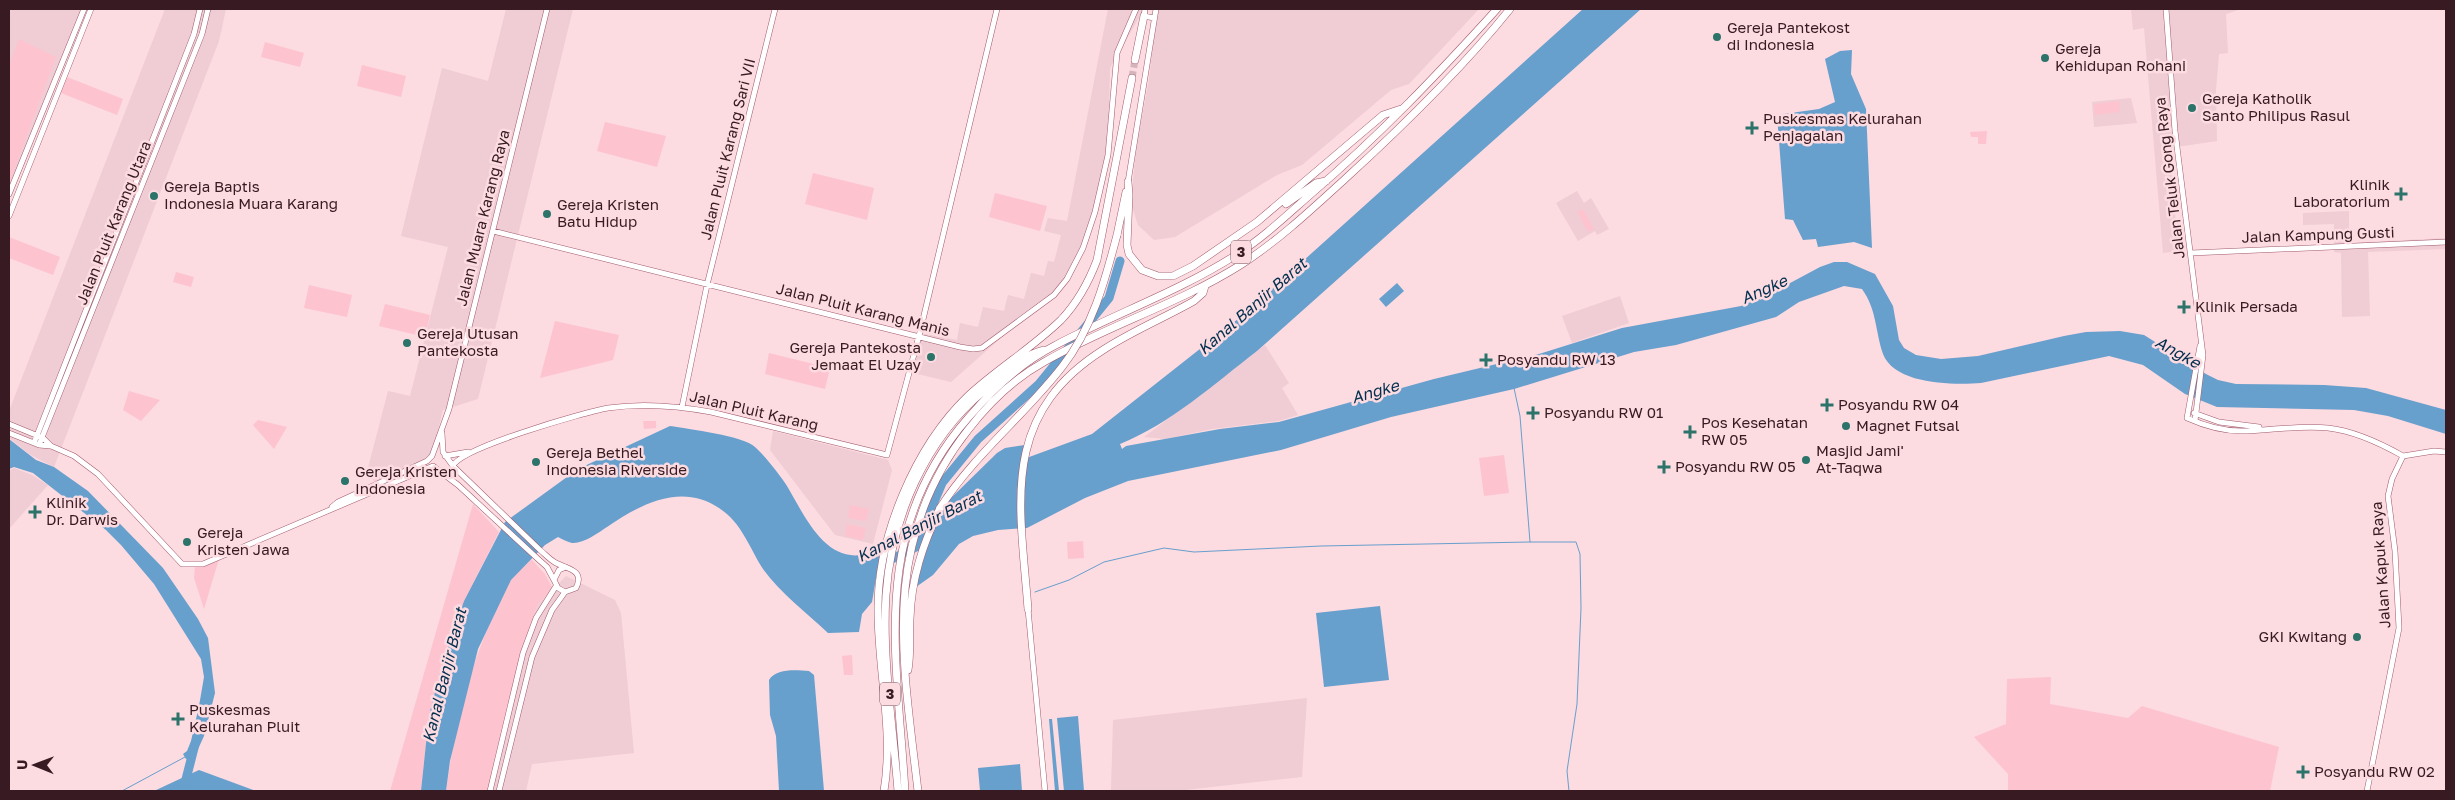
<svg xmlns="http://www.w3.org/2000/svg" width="2455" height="800" font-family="'Golos Text',sans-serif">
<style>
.built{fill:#f0ccd4}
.green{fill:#fdc4d0}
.water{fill:#679fcd}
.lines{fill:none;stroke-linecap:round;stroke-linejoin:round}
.stream{stroke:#679fcd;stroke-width:1}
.river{stroke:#679fcd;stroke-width:9}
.highway-tunnel{stroke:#d5b5bb;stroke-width:7;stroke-dasharray:7 3.5;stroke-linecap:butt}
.secondary-casing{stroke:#a05a6c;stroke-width:6}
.highway-casing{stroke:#a05a6c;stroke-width:8}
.secondary{stroke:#fff;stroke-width:5}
.highway{stroke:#fff;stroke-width:7}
.highway-bridge-casing{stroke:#a05a6c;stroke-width:8;stroke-linecap:butt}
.highway-bridge{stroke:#fff;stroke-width:7}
.poi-dot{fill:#2c736a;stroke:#fcdbe1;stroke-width:2}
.labels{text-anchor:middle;stroke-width:5;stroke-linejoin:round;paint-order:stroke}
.shield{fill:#fcdbe1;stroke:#73555b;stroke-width:1}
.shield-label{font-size:14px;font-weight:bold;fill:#381b22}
.poi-label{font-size:15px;fill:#381b22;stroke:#fcdbe1;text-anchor:start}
.street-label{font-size:15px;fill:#381b22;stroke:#fcdbe1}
.water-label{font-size:16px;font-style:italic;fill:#022f4e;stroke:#fcdbe1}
</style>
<rect width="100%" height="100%" fill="#fcdbe1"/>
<path class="built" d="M9,9H81L9,186Z
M165,9H226L219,41L54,467L29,454L9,438V411Z
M506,9H573L478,399L443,410L430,463L378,490L368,468L388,391L410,396L448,247L401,236L442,68L488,81Z
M1108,9H1144L1110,68L1108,142L1088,232L1060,286L951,382L909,372L920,333L957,340L960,323L978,327L983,307L1004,311L1008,295L1024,299L1031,273L1044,276L1048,261L1054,262L1061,235L1044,231L1048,218L1067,221Z
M1157,9H1479L1409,84L1391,90L1302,165L1277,175L1175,237L1154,240L1138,225L1131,203L1136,149L1149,79Z
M2131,9H2241L2226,14L2228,53L2219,54L2216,90L2217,141L2170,148L2178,251L2163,253L2144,28L2133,30Z
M2131,98L2137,123L2094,127L2092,102Z
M1577,191L1584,203L1591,198L1609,229L1597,235L1595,231L1578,241L1556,203Z
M2349,211V243L2446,238V249L2368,252L2370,316L2342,317L2341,253L2334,252V224L2303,225V213Z
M1620,296L1629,323L1572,343L1562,316Z
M1265,345L1289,383L1282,388L1298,415L1279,421L1212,429L1165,439L1144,437Z
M773,431L888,460L892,470L873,544L835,535L770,450Z
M14,468L32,475L48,485L9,529V471Z
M566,576L615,600L621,613L634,753L532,764L526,791H487L520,654L538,604Z
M1307,698L1302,777L1176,791H1111L1113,720Z"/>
<path class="green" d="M19,39L56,57L9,184V65Z
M265,42L304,53L300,67L261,57Z
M362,65L406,76L401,97L357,86Z
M67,77L123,99L117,115L61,93Z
M2119,101L2120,112L2095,115L2094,104Z
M605,122L666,136L657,167L597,151Z
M1987,131L1986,144H1978V137H1971L1970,132Z
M813,173L874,188L867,220L805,204Z
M995,193L1047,206L1040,231L989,217Z
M1583,209L1594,229L1588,232L1577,212Z
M9,237L60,257L53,275L9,258Z
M176,272L194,277L191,287L173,282Z
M309,285L352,295L347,317L304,308Z
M385,304L430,315L425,337L379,326Z
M555,321L619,335L613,360L540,378Z
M769,353L830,368L825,389L765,374Z
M129,391L160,400L141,421L123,410Z
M258,420L287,427L274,449L253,425Z
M643,421H656V428L644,429Z
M1504,455L1509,493L1484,496L1479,458Z
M473,504L499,532L464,601L444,658L429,715L421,791H390Z
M850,505L869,509L866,521L848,518Z
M847,524L866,528L863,540L845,536Z
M1083,541L1084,558L1068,559L1067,542Z
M219,559L204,609L194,578L195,565L203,567Z
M531,559L545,574L553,589L538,604L520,654L487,791H446C456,718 475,645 510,581C515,573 525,567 531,559Z
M852,655L853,675H844L842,656Z
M2051,677L2050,704L2128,718L2142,706L2279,747L2270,791H2008V774L1974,737L2006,724L2007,679Z"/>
<path class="water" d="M1583,9H1641L1257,351C1214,384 1170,424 1120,444L1122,449L1126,446L1220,429L1279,422L1434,379L1539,354L1622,328L1741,306L1768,295L1820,267L1834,262H1847L1875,274L1893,306L1899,340L1904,348L1916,355L1941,359L1978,356L2064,336L2086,332L2120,331L2144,335L2206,374L2218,380L2236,384L2324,385L2366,388L2446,410V434L2388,416L2354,410L2217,407L2185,394L2143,365L2109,356L1981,383C1954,385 1895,385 1883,354C1875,330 1877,310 1862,289L1844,286L1799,302L1776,317L1676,345L1634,352L1514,389L1391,417L1281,450L1128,481L1085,498L1027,528L998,530L973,536L959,544L933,575L916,587L928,537L948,501L997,453L1005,448L1025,445L1021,460L1092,434L1243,315Z
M1852,50L1851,74L1866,109L1872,248L1854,242L1818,247L1816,239L1803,240L1793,220L1785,219L1777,115L1819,109L1835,102L1825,59L1840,51Z
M1397,283L1404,291L1386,307L1379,299Z
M670,426C688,429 744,436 755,447C765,456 780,475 787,486C808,522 831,575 881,548L872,602L862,614L859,632L828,633C807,613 780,593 763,569C749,547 742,523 719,508C681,482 639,505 607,527C598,533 583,544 572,543C568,542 562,539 558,537L545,545L511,580L478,649L450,761L446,791H421L429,715L444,658L464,601L505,522L578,469Z
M9,439L36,460L54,467L88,491L163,568L198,619L208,638L215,693L204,736L194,758L186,759L183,754L187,751L191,741L199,706L204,677L201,659L154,584L121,545L106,530L33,473L14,467L9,469Z
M1380,606L1389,680L1324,687L1316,613Z
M809,671L814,675L824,791H779L776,736L770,715L769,680C776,668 796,670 809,671Z
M1078,716L1084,791H1064L1057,718Z
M1049,719H1052L1059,791H1055Z
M1020,764L1022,791H980L978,768Z
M199,770L256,791H154Z"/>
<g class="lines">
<path class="stream" d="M1514,388L1520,416L1530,542H1576L1580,554L1581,608L1577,704L1567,771L1569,791
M1035,592L1069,580L1104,562L1164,548L1194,552L1321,546L1530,542
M122,791L185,757"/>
<path class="river" d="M915,547L942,483L978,439L1039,384L1109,298L1120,261
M868,571L930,540
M184,787L194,748"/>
<path class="highway-tunnel" d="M1132,78L1135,60"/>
<g class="secondary-casing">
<path id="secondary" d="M1145,9L1144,16L1154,18
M2166,9L2175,131L2203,355L2195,421
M1128,182L1156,9
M9,194L84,9
M9,216L91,9
M493,231L960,347L973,349L982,348L1054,295L1067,279L1083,248L1095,212L1108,155L1117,53L1136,9
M2191,253L2446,242
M2200,346L2187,418C2205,426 2227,432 2247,431C2274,430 2300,425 2328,428C2355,431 2380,443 2403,456
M682,407L707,285L775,9
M2194,413L2219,422L2259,427
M9,424L43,438L51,446
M9,433L39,445L51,446L74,456L98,474L182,564H203L433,466L458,485L538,559L547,567L554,580
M442,433L443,452L453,466L540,550C545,554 550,560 556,563C568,569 585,570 576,588L565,592L558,588L554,580L559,570L566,567
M34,443L194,34L200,9
M39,445L202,34L208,9
M445,456L468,452
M2403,456L2434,451L2446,452
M453,466C460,448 585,412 608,408C642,403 678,406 711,412L887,455L920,332L997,9
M332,507L338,502L427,461L432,456L449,409L547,9
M1028,609L1045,791
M490,791L523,653L536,618L556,586
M499,791L532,657L552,610L565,592
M2367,791L2399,628L2395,551L2388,496L2392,479L2403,456"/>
</g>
<g class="highway-casing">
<path id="highway" d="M1135,60L1144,16
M1128,182L1129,195L1127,245L1129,254L1142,270L1158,276H1173L1193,266L1257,222L1383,115L1401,109
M1286,204L1316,183L1326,181
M1117,235L1126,192
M1028,609C1020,504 999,416 1103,350C1132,331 1164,318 1194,301L1203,293L1205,286
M908,670C911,653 909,636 910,619C911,579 923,544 940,508
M884,791C894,731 878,671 878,611C877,537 915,447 968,396C997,369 1032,348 1061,320C1078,302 1088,284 1097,260L1132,78
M898,791C893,729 882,656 886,595C891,519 925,439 985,390C1002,375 1022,355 1044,350
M905,791C897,655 869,531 968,418C992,390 1021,363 1054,346C1114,314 1178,292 1236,255C1263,238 1287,215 1311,194C1378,137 1438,74 1497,9
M918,791C903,661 879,542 968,430C988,404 1015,378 1044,362C1108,325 1179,304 1242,264C1279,240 1312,209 1345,179C1403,126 1461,70 1510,9"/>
</g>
<use href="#secondary" class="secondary"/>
<use href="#highway" class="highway"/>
<g class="highway-bridge-casing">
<path id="highway-bridge" d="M940,508C974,455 1023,417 1062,367C1092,329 1105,281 1117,235"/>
</g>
<use href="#highway-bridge" class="highway-bridge"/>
</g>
<g class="poi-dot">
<circle cx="1717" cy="37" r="5"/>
<circle cx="2045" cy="58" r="5"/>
<circle cx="2192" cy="108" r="5"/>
<path d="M1749.5 120.5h5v5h5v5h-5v5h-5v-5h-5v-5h5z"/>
<path d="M2398.5 186.5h5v5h5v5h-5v5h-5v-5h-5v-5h5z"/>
<circle cx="154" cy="196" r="5"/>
<circle cx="547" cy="214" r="5"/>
<path d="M2181.5 299.5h5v5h5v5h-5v5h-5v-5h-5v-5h5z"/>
<circle cx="407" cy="343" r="5"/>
<circle cx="931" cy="357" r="5"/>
<path d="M1483.5 352.5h5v5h5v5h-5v5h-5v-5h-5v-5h5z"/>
<path d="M1824.5 397.5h5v5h5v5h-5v5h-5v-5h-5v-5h5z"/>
<path d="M1530.5 405.5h5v5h5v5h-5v5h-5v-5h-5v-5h5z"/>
<circle cx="1846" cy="426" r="5"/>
<path d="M1687.5 424.5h5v5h5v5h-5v5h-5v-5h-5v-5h5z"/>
<circle cx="1806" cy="460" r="5"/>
<circle cx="536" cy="462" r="5"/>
<path d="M1661.5 459.5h5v5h5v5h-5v5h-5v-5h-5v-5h5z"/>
<circle cx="345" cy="481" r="5"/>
<path d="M32.5 504.5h5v5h5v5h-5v5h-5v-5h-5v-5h5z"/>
<circle cx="187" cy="542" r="5"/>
<circle cx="2357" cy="637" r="5"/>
<path d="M175.5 711.5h5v5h5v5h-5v5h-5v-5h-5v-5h5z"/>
<path d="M2300.5 764.5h5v5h5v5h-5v5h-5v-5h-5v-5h5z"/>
</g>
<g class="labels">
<g class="shield">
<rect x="1231" y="240.5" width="20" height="23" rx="4"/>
<rect x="880" y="682.5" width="20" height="23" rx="4"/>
</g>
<g class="shield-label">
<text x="1241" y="257">3</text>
<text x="890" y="699">3</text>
</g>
<g class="poi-label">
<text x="1727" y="33">Gereja Pantekost<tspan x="1727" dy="17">di Indonesia</tspan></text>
<text x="2055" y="54">Gereja<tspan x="2055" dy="17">Kehidupan Rohani</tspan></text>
<text x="2202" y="104">Gereja Katholik<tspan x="2202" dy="17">Santo Philipus Rasul</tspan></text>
<text x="1763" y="124">Puskesmas Kelurahan<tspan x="1763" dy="17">Penjagalan</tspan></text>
<text x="2390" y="190" text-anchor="end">Klinik<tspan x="2390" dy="17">Laboratorium</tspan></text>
<text x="164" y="192">Gereja Baptis<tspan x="164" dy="17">Indonesia Muara Karang</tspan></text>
<text x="557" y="210">Gereja Kristen<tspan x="557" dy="17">Batu Hidup</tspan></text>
<text x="2195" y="312">Klinik Persada</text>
<text x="417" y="339">Gereja Utusan<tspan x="417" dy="17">Pantekosta</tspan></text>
<text x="921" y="353" text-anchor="end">Gereja Pantekosta<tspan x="921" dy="17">Jemaat El Uzay</tspan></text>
<text x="1497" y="365">Posyandu RW 13</text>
<text x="1838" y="410">Posyandu RW 04</text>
<text x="1544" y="418">Posyandu RW 01</text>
<text x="1701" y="428">Pos Kesehatan<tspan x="1701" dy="17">RW 05</tspan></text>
<text x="1856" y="431">Magnet Futsal</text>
<text x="1816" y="456">Masjid Jami'<tspan x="1816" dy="17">At-Taqwa</tspan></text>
<text x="546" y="458">Gereja Bethel<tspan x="546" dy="17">Indonesia Riverside</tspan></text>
<text x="1675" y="472">Posyandu RW 05</text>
<text x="355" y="477">Gereja Kristen<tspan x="355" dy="17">Indonesia</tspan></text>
<text x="46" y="508">Klinik<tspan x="46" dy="17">Dr. Darwis</tspan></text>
<text x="197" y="538">Gereja<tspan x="197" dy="17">Kristen Jawa</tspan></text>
<text x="2347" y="642" text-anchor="end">GKI Kwitang</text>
<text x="189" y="715">Puskesmas<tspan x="189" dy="17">Kelurahan Pluit</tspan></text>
<text x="2314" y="777">Posyandu RW 02</text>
</g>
<g class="street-label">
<text transform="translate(728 149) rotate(-76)" y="5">Jalan Pluit Karang Sari VII</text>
<text transform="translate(2170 178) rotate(-97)" y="5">Jalan Teluk Gong Raya</text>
<text transform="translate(483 218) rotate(-76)" y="5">Jalan Muara Karang Raya</text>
<text transform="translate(114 223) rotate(-68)" y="5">Jalan Pluit Karang Utara</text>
<text transform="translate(2318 235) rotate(-2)" y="5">Jalan Kampung Gusti</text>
<text transform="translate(863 310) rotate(14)" y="5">Jalan Pluit Karang Manis</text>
<text transform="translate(754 411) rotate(13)" y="5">Jalan Pluit Karang</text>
<text transform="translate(2381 565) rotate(-94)" y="5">Jalan Kapuk Raya</text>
</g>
<g class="water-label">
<text transform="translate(1764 289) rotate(-24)" y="6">Angke</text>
<text transform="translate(1252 306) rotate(-41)" y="6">Kanal Banjir Barat</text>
<text transform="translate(2178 352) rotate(29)" y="6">Angke</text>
<text transform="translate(1375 391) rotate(-16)" y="6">Angke</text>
<text transform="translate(919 526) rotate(-27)" y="6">Kanal Banjir Barat</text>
<text transform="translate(444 675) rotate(-76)" y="6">Kanal Banjir Barat</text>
</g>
</g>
<rect width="2455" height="800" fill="none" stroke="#381b22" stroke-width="20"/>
<g transform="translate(35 765) rotate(271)" stroke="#fcdbe1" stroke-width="4" paint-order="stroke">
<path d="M0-4L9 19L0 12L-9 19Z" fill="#381b22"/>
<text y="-8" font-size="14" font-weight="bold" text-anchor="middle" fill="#381b22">U</text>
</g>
</svg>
